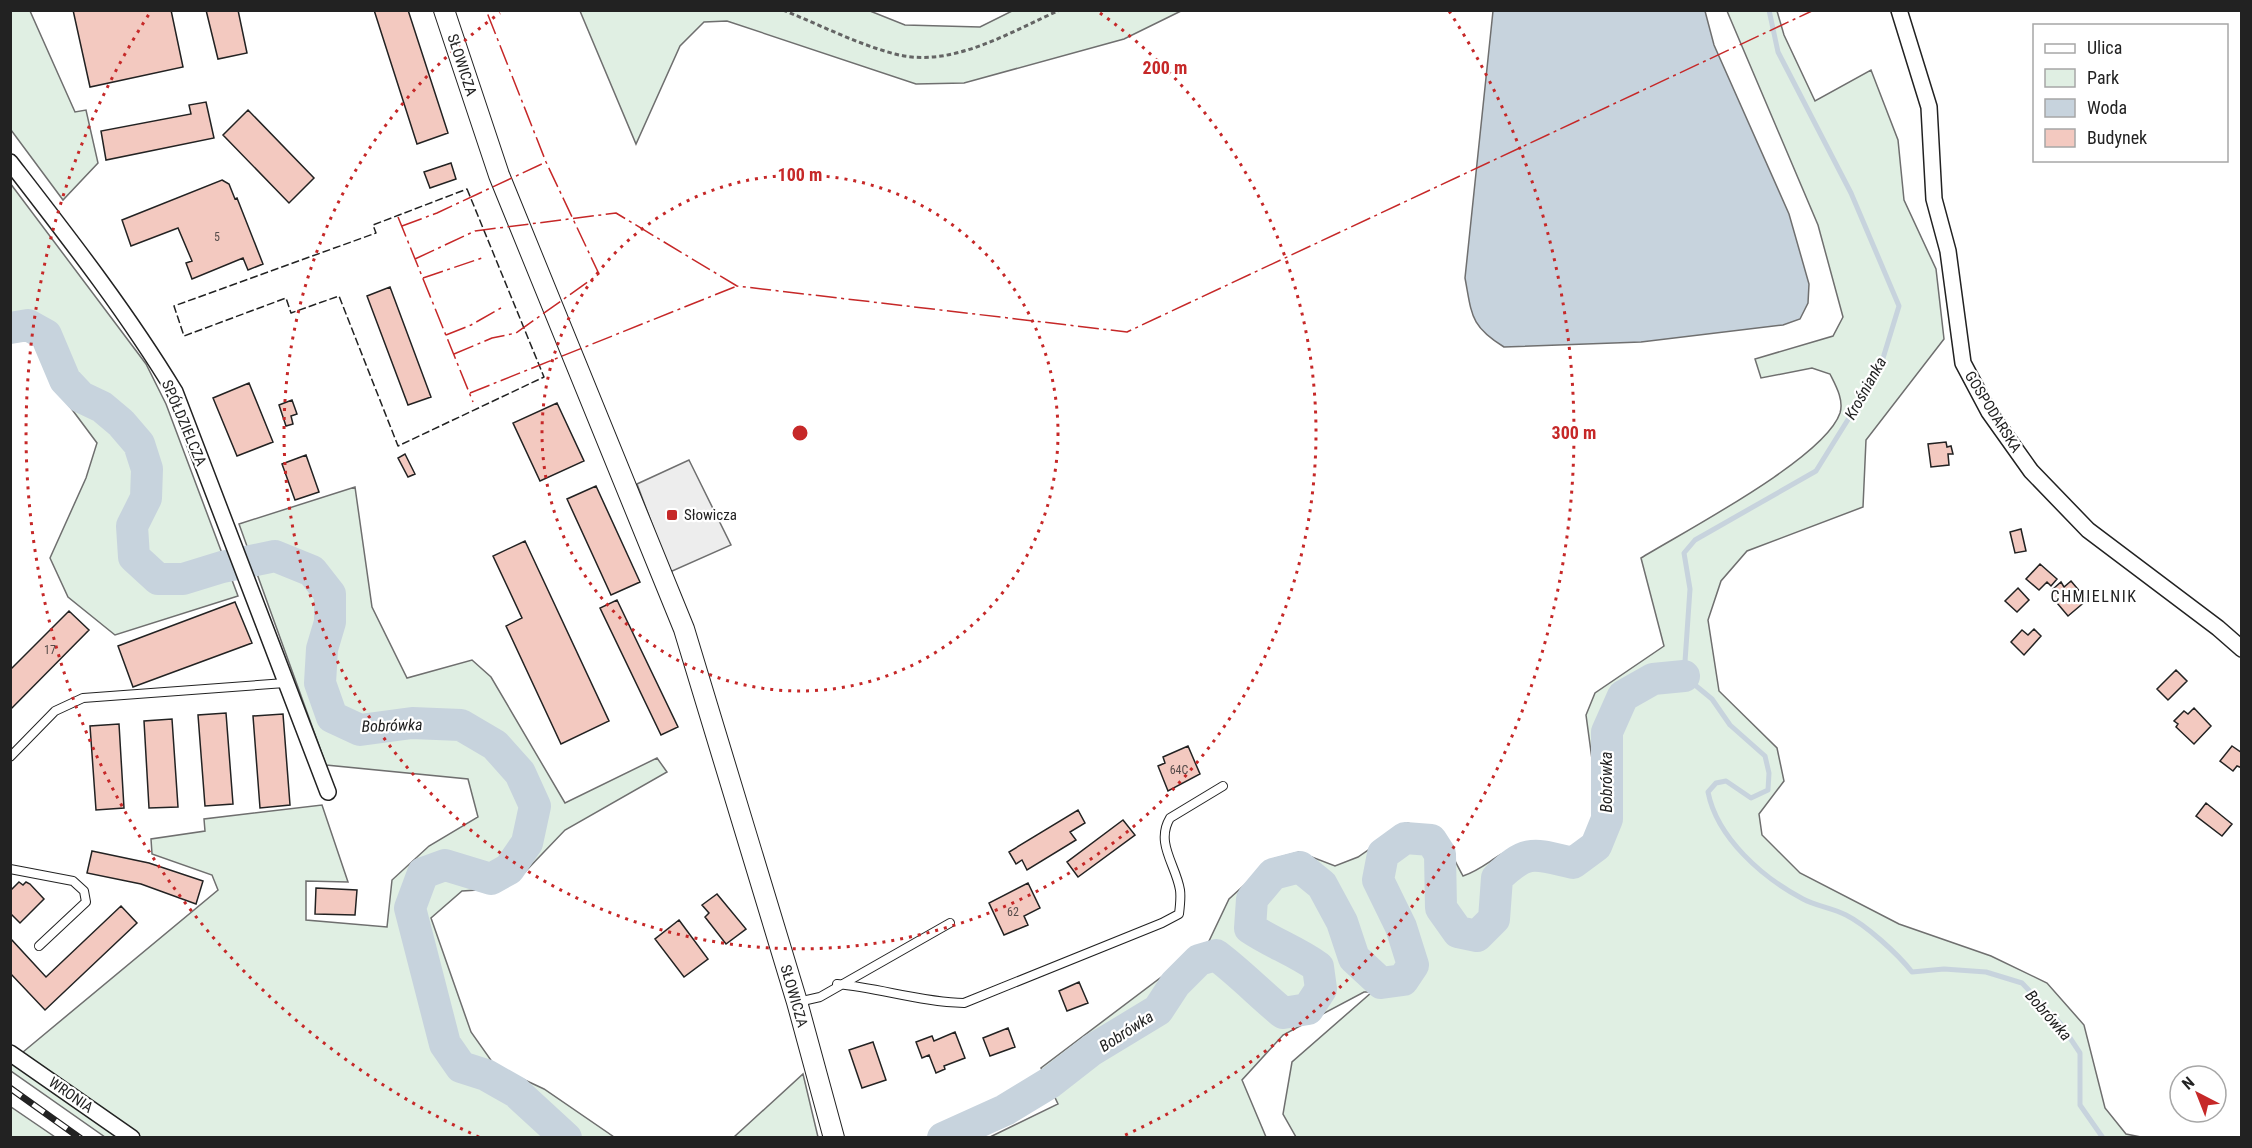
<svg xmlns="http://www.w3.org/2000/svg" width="2252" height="1148" font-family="'Roboto Condensed',sans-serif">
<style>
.green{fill:#e0efe3;stroke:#6f6f6f;stroke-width:1.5}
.parking{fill:#ededed;stroke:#6f6f6f;stroke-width:1.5}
.water{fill:#c7d3dd;stroke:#6f6f6f;stroke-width:1.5}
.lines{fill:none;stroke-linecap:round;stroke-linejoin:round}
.stream{stroke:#c7d3dd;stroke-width:5}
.river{stroke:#c7d3dd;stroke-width:32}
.building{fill:#f3c9c0;stroke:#222;stroke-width:1.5}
.service-casing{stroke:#222;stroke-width:10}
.minor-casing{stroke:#222;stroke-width:18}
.tertiary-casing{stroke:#222;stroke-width:22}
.path{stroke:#646464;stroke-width:3;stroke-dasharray:4.5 3;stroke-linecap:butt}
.service{stroke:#fff;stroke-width:8}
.minor{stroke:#fff;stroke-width:15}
.tertiary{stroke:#fff;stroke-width:20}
.rail-casing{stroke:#222;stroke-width:7}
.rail{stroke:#fff;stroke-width:4.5;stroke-dasharray:14;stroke-linecap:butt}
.fence{stroke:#222;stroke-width:1.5;stroke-dasharray:8 3;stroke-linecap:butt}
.power{stroke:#c62828;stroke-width:1.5;stroke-dasharray:21 4.5 3 4.5;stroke-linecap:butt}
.ring{fill:none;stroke:#c62828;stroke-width:3;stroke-dasharray:3 6}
.poi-dot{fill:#c62828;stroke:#fff;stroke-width:2}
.labels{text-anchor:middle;stroke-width:4.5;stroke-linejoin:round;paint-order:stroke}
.number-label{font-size:12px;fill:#564c4a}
.street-label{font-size:15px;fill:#222;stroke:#fff}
.poi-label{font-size:15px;fill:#222;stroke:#fff;text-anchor:start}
.water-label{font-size:16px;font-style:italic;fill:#222;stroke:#fff}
.neighbourhood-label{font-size:16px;letter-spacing:1.5px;fill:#222;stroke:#fff}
.centre{fill:#c62828;stroke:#fff;stroke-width:3}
.ring-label{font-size:18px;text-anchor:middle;font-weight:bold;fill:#c62828;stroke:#fff;stroke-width:4.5;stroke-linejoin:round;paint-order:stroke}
</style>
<rect width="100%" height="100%" fill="#fff"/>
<path class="green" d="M11,10L30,11L75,112L86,110L98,163L63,200L11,130Z
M870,11L905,25L980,27L1012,11H1181L1124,39L964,83L916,84L727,21L704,22L680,46L636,144L580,11Z
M1727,11H1777L1784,35L1815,101L1871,70L1898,140L1904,200L1936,269L1944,339L1866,440L1863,507L1747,551L1721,581L1708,620L1719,691L1777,748L1784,781L1759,814L1762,835L1800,873L1899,924L1991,956L2047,983L2084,1025L2105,1108L2126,1134L2141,1137H1296L1283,1114L1292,1062L1372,992H1364L1283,1035L1242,1080L1266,1137H990L1058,1104L1041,1068L1209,941L1229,899L1273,859L1299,852L1335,866L1358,857L1407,823C1446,830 1446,846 1463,876C1478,871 1487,863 1500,855C1521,842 1547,850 1570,853L1588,840L1600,818L1586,715L1595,693L1664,646L1641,558C1685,531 1825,458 1840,413C1844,400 1836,386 1830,374L1812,368L1761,378L1755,359L1833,336L1843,317L1818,225Z
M10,183L146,364L166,404L238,596L115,635L68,597L50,558L86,478L97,443L53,384L32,340L20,334L11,340Z
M355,487L372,607L407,678L472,660L491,677L565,803L657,758L667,772L565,830L519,878L494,889L462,891L431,918L471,1032L495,1066L544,1089L614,1137H105L11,1071V1062L218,890L212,875L152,854L151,839L205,831L204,819L322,805L348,882L306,881V920L387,927L392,880L429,846L478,817L468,779L326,765L239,524Z
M803,1074L818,1137H734Z
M10,1107H11L55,1137H11Z"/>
<path class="parking" d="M689,460L731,545L670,572L637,484Z"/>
<path class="water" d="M1493,11H1705L1714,45L1789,214L1809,284L1808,303L1800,319L1783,325L1641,342L1504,347C1470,326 1472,315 1465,278Z"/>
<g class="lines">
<path class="stream" d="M1769,10L1778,52L1851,193L1899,306L1880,368L1816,471L1695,540L1684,553L1690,589L1684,676L1712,699L1730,725L1765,756L1769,773L1768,790L1751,798L1726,781L1716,783L1708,792C1717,838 1763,878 1803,899C1816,906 1832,908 1846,915C1866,925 1898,954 1912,972L1944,969L1986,972L2022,983L2060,1023L2080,1053V1105L2103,1138"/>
<path class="river" d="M10,328L28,325L46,335L65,380L81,397L102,407L121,423L139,444L147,469L146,498L132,526L134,557L158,579H183L222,567L275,556L312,571L330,594V622L322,649L320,683L332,717L360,730L412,723L461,725L495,745L520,773L535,806L527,843L509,869L491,879L445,865L423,873L410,908L445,1044L461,1067L486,1075L516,1092L566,1138
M943,1138L1005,1110L1051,1082L1092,1050L1158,1010L1175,984L1199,960L1216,955C1240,973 1260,994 1283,1013L1308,1009L1321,989L1318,967C1296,951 1272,943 1250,928L1252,899L1273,874L1300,867L1322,885L1342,922L1354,958L1381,983L1403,980L1413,965L1401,927L1378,880L1383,854L1405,838L1431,840L1440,854L1441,908L1458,932L1477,936L1494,919L1497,878C1528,848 1534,854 1573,863L1596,846L1607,819V732L1623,696L1653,679L1684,676"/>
</g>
<path class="building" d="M73,10H171L183,67L90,87Z
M206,10H238L247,53L218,59Z
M374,10H408L448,133L417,144Z
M206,102L214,138L106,160L101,131L191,114L189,105Z
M248,110L314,178L289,203L223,135Z
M451,163L456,179L430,188L424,172Z
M222,180L229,184L235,199L237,198L263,264L248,270L243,258L192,279L186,263L192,261L178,228L131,246L122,220Z
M390,287L431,397L408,405L367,296Z
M249,383L273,442L237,456L213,398Z
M292,400L297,414L291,416L293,424L286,426L279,405Z
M557,403L584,461L540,481L513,423Z
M1946,442L1947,447L1951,446L1953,454H1948L1949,465L1931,467L1928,444Z
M405,454L415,474L408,477L398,458Z
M306,455L319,492L295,500L282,464Z
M596,486L640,582L611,595L567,499Z
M2021,529L2026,551L2015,553L2010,532Z
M525,541L609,721L561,744L506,626L522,618L493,556Z
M2040,564L2057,579L2051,586L2047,582L2039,590L2026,579Z
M2071,581L2087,600L2068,616L2052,597L2056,593L2053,589L2061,582L2064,587Z
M2018,588L2029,600L2017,612L2005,601Z
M617,600L678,727L661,735L600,608Z
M235,602L252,643L133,687L118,646Z
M69,611L89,630L10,710V670Z
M2034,629L2041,636L2024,655L2011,642L2022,630L2028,635Z
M2176,670L2187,681L2168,700L2157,689Z
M2194,708L2211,726L2194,744L2176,727L2178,724L2174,721L2184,711L2188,714Z
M226,713L233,804L205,806L198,715Z
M283,714L290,805L260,808L253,716Z
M172,719L178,807L149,808L144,721Z
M119,724L124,808L96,810L90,726Z
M1188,746L1200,774L1168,791L1158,766L1165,763L1163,757Z
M2232,746L2242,753V768L2237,766L2233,771L2220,761Z
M2206,803L2232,824L2222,836L2196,816Z
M1078,810L1085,823L1070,832L1076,840L1027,870L1022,860L1016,864L1009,852Z
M1123,820L1135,835L1078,877L1067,862Z
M92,851L149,863L203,881L196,904L141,884L87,873Z
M19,882L23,885L26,882L30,884L44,899L20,923L10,913V891Z
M1028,883L1040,908L1024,916L1028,925L1004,935L989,903Z
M316,888L357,890L355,915L315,914Z
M717,894L746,929L726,944L705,917L709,913L702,905Z
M121,906L137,923L45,1010L10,973V938L46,977Z
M679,920L708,959L684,977L655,939Z
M1079,982L1088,1003L1067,1011L1059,991Z
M1008,1028L1015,1047L990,1056L983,1038Z
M955,1032L965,1058L944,1066L945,1069L936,1073L929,1055L922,1058L916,1042L932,1036L934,1041Z
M873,1042L886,1080L862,1088L849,1050Z"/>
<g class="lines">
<g class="service-casing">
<path id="service" d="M10,757L55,711L83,698L285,683
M10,869L73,881L84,891L86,902L39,946
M837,984C880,988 921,1002 964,1003L1162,923L1179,914C1180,906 1181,897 1180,890C1176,865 1155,843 1170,818L1223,786
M798,1002L820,997L950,923"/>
</g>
<g class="minor-casing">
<path id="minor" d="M1899,10L1929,107L1934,199L1948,251L1963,363L1989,412L2031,471L2088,530L2218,628L2242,649
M10,162C68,237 126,311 175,392L328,792
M10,1053L132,1138"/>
</g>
<g class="tertiary-casing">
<path id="tertiary" d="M444,10L499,175L684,629L797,1002L834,1138"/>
</g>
<path class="path" d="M783,10C820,25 857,44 895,54C951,69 1010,32 1060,10"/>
<use href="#service" class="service"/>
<use href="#minor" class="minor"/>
<use href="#tertiary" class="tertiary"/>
<g class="rail-casing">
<path id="rail" d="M10,1088L80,1138"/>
</g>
<use href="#rail" class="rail"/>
<path class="fence" d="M467,189L544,377L398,446L339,296L291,313L286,298L184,336L174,306L376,233L373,225Z"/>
<path class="power" d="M398,217L473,402
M402,226L437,213L546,162
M415,259L475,231L616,213L737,286L1127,332L1814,10
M423,278L482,258
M446,335L471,325L501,308
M454,354L492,338L516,333L599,274L546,162L486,10
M470,393L737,286"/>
</g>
<g class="ring">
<circle cx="800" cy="433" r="258"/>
<path d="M1100 13A516 516 0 1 1 500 13"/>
<path d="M479 1137A774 774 0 0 1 151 11M1449 11A774 774 0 0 1 1121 1137"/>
</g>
<rect class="poi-dot" x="666" y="509" width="12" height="12" rx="3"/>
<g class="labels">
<g class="number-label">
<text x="217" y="241">5</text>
<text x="50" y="654">17</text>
<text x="1179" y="774">64C</text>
<text x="1013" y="916">62</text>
</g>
<g class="street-label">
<text transform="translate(462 65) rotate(72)" y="5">SŁOWICZA</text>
<text transform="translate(1993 412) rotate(58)" y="5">GOSPODARSKA</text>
<text transform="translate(184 423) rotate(67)" y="5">SPÓŁDZIELCZA</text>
<text transform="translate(794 996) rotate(74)" y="5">SŁOWICZA</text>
<text transform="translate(71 1095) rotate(35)" y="5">WRONIA</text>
</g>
<g class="poi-label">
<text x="684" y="520">Słowicza</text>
</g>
<g class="water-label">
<text transform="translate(1865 388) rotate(-61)" y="6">Krośnianka</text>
<text transform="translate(392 725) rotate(-2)" y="6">Bobrówka</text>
<text transform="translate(1606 782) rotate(-90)" y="6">Bobrówka</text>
<text transform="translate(2049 1015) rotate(49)" y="6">Bobrówka</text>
<text transform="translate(1126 1031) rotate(-33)" y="6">Bobrówka</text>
</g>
<g class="neighbourhood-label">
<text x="2094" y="602">CHMIELNIK</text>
</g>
</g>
<circle cx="800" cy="433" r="9" class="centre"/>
<g class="ring-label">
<text x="1165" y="74">200 m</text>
<text x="800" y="181">100 m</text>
<text x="1574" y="439">300 m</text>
</g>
<rect width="2252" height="1148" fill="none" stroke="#222222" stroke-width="24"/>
<rect x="2033" y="24" width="195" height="138" fill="#ffffff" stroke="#a7a7a7" stroke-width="1.5"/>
<rect x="2045" y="44" width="30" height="9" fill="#ffffff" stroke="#a7a7a7" stroke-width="1.5"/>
<text x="2087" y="54" font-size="18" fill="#222222">Ulica</text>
<rect x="2045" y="69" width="30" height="18" fill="#e0efe3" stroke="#a7a7a7" stroke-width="1.5"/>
<text x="2087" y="84" font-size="18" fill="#222222">Park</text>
<rect x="2045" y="99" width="30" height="18" fill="#c7d3dd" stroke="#a7a7a7" stroke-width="1.5"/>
<text x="2087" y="114" font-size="18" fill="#222222">Woda</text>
<rect x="2045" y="129" width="30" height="18" fill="#f3c9c0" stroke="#a7a7a7" stroke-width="1.5"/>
<text x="2087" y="144" font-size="18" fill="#222222">Budynek</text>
<g transform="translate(2198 1094) rotate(318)"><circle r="28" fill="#ffffff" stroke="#a7a7a7" stroke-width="1.5"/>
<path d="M0-4.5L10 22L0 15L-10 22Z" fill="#c62828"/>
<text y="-9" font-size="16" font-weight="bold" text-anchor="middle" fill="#222222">N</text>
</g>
</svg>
